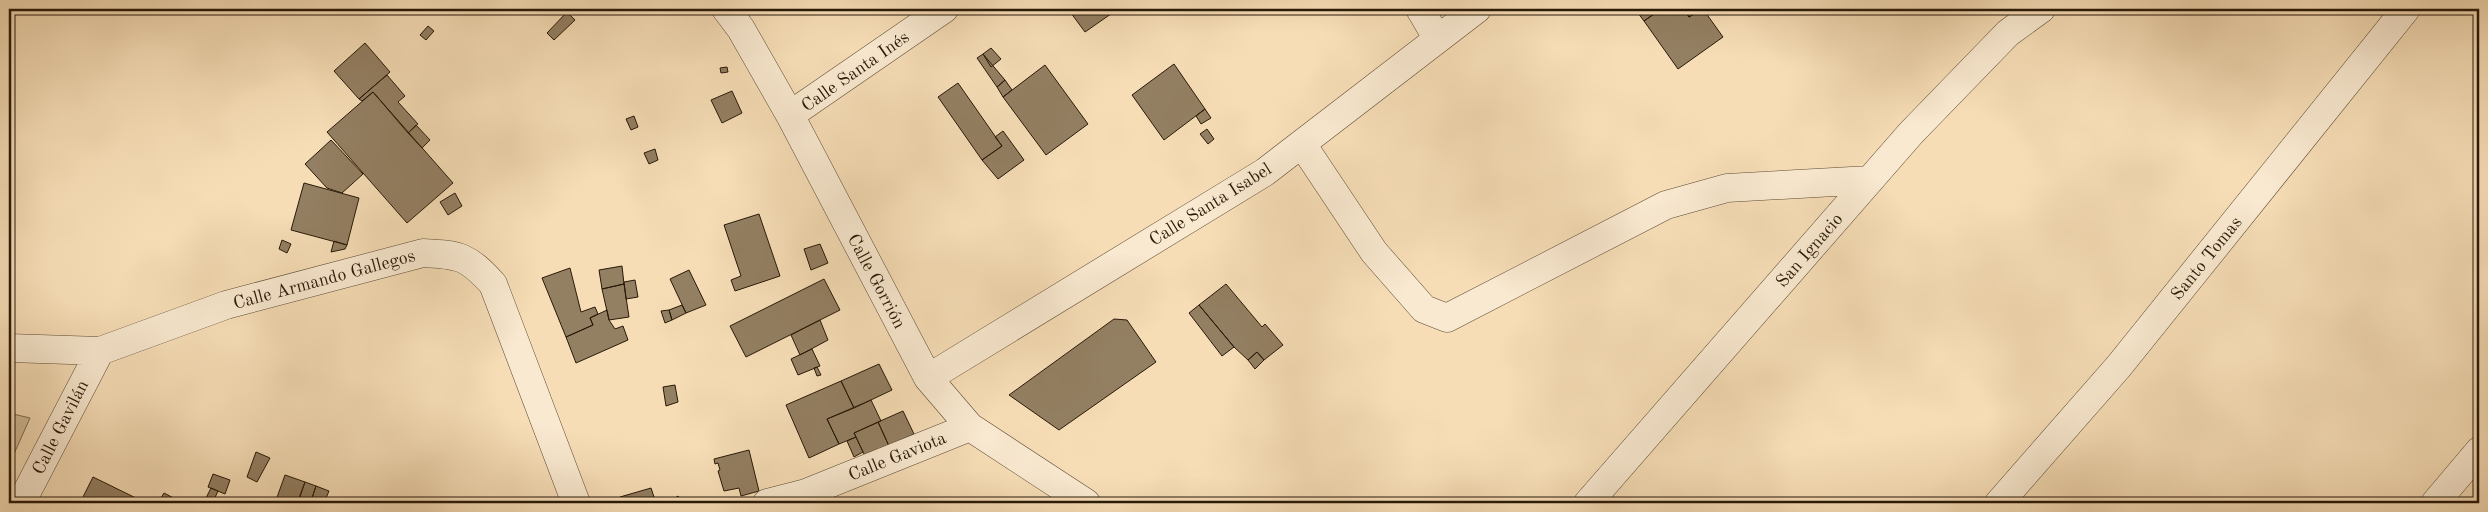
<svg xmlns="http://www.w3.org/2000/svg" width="2488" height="512" font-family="'Old Standard TT',serif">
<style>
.green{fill:#d3bc98;stroke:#7e6a50}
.building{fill:#937f62;stroke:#281908}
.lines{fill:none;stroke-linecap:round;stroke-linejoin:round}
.minor-casing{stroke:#5c4a34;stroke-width:29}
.minor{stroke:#f9e9d0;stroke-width:28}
.labels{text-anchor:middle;stroke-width:4;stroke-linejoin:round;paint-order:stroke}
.street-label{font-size:18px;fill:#281908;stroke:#f9e9d0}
</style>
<rect width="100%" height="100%" fill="#f6ddb6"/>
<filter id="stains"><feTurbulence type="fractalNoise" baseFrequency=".004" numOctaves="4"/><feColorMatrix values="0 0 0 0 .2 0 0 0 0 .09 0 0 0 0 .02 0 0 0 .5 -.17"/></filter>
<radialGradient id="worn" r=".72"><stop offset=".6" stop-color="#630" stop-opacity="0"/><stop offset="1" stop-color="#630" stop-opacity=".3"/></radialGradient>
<path class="green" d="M9,413L30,418L9,465Z"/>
<path class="building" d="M1068,9H1118L1085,32Z
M1635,9H1661L1644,21Z
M1661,9H1684L1689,17L1703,9L1723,37L1678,69L1644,21Z
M1684,9H1700L1689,17Z
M567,12L575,20L554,40L547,33Z
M428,26L434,31L426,40L420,35Z
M365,43L390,72L359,99L334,71Z
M991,48L1001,59L991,67L983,54Z
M983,54L1005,80L997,87L977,58Z
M1174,64L1205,109L1164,140L1132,95Z
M1045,65L1088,124L1046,155L1003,97Z
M727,67L728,72L721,73L720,68Z
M387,75L405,96L398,102L418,124L408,133L373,92L362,101L359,99Z
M1005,80L1012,90L1003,97L997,87Z
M958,83L1002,146L982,160L938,97Z
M732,91L742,113L722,123L711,100Z
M373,92L453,183L407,223L327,132Z
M1205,109L1211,118L1201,124L1196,116Z
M634,116L638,127L631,130L626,119Z
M416,125L430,140L422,148L408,133Z
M1207,129L1214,139L1208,144L1200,134Z
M1003,131L1024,160L998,179L982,160L1002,146L995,137Z
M331,140L363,174L342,193L327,188L305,164Z
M655,149L658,160L649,164L644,153Z
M304,183L359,198L347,245L291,230Z
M455,193L462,206L448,215L440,202Z
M759,214L780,276L735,291L731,280L741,276L724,225Z
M282,240L291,244L287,253L279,249Z
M334,241L347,245L345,249L331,252Z
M820,244L828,263L811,270L804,249Z
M622,266L624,284L602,289L599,270Z
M570,268L581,312L595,307L598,314L590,318L593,325L566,337L542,278Z
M689,270L706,305L686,313L670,279Z
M824,279L840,310L746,357L730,326Z
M635,280L638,297L626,299L624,282Z
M624,284L629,317L609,320L602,289Z
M1226,284L1262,327L1265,324L1283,345L1264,360L1257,352L1248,360L1234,347L1199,305Z
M682,305L686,313L672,320L669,310Z
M1199,305L1234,347L1222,356L1189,313Z
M607,310L609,320L615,329L623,326L628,340L576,363L566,337L593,325L590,318Z
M669,310L672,320L665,323L661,311Z
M1114,319L1127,320L1156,362L1059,430L1009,395Z
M820,320L828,340L800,355L791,335Z
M812,349L820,366L798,375L791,359Z
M1257,352L1264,360L1255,369L1248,360Z
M879,364L892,390L854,408L841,381Z
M817,367L821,375L817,376L814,368Z
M841,381L854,408L827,419L839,444L809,458L786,405Z
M675,385L678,402L666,406L663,387Z
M871,400L881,421L854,433L856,437L839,444L827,419Z
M903,411L914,434L889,446L878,422Z
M878,422L889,446L865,456L854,433Z
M856,437L863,452L854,457L847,441Z
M749,450L759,491L741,496L739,488L724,491L718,471L720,470L718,463L715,464L714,459Z
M256,452L270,458L257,482L247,477Z
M213,474L230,480L225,494L208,487Z
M285,475L305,482L297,503H275Z
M93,477L142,501L141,503H80Z
M305,482L316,486L311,501L300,497Z
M316,486L329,491L324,503L311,501Z
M211,488L218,491L213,502L206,498Z
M651,488L656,503H622L620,497Z
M164,493L183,503H158Z
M678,496L683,503H668Z
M300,497L311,501L318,503H297Z"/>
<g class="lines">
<g class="minor-casing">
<path id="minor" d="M726,9L741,29L790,115L928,378L970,427L1086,503
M1420,9L1437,38
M790,115L944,9
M1302,144L1374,252L1424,309L1447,318L1666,205L1727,188L1870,180
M9,348L100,351L226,305L423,253C461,255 467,256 493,284L576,503
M928,378L1265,172L1477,9
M21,503L100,351
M767,503L806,493L970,427
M1588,503L1911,133L2008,33L2041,9
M1999,503L2119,366L2406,9
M2435,503L2479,451"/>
</g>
<use href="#minor" class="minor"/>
</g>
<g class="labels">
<g class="street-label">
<text transform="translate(855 71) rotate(-35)" y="6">Calle Santa Inés</text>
<text transform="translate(1210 204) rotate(-32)" y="6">Calle Santa Isabel</text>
<text transform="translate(1809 250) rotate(-49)" y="6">San Ignacio</text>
<text transform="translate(2206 258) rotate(-51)" y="6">Santo Tomas</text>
<text transform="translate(324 279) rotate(-15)" y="6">Calle Armando Gallegos</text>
<text transform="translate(877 281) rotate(62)" y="6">Calle Gorrión</text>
<text transform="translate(60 427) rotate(-63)" y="6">Calle Gavilán</text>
<text transform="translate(897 456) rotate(-22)" y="6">Calle Gaviota</text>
</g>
</g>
<rect width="2488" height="512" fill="none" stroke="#f6ddb6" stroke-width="30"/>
<rect x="10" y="10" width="2468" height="492" fill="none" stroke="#281908" stroke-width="2.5"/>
<rect x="15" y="15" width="2458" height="482" fill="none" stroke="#281908"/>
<rect width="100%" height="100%" filter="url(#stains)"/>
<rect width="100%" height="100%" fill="url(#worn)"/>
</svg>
